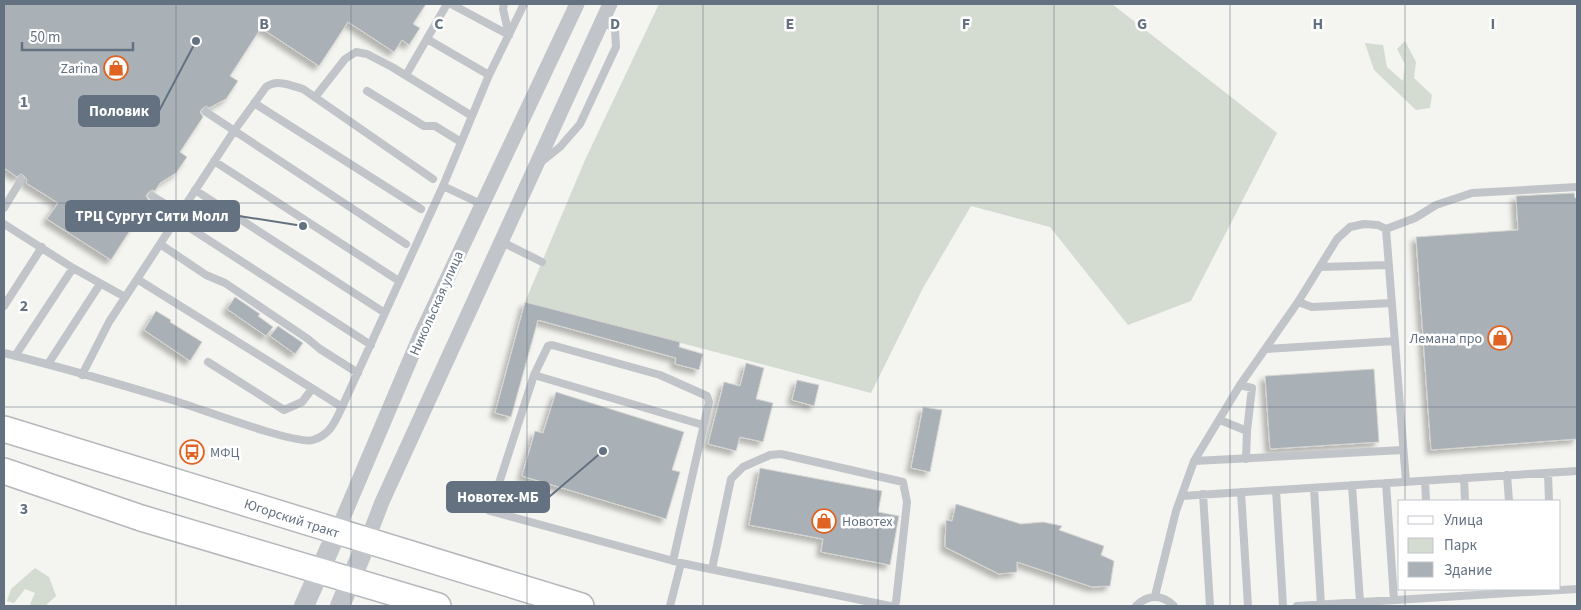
<svg xmlns="http://www.w3.org/2000/svg" width="1581" height="610" font-family="'Source Sans 3',sans-serif">
<style>
.green{fill:#d4dbd1}
.building{fill:#aab1b6;stroke:#d5d5d3;filter:url(#shadow)}
.lines{fill:none;stroke-linecap:round;stroke-linejoin:round}
.primary-casing{stroke:#b4b8bc;stroke-width:28}
.service{stroke:#c1c4c8;stroke-width:8}
.minor{stroke:#c1c4c8;stroke-width:15}
.tertiary{stroke:#c1c4c8;stroke-width:20}
.primary{stroke:#fff;stroke-width:25}
.grid{fill:none;stroke:#637181;stroke-width:1;stroke-opacity:0.55}
.labels{text-anchor:middle;stroke-width:5;stroke-linejoin:round;paint-order:stroke}
.poi-label{font-size:14px;fill:#637181;stroke:#fff;text-anchor:end}
.street-label{font-size:14px;fill:#637181;stroke:#fff}
.grid-label{font-size:16px;text-anchor:middle;font-weight:bold;fill:#637181;stroke:#fff;stroke-width:5;stroke-linejoin:round;paint-order:stroke}
.leader{fill:none;stroke:#637181;stroke-width:2}
.callout-dot{fill:#637181;stroke:#fff;stroke-width:2}
.callout{fill:#637181;stroke:#637181;stroke-width:2}
.callout-label{font-size:15px;text-anchor:middle;font-weight:bold;fill:#fff}
</style>
<defs>
<filter id="shadow"><feDropShadow dx="-4.5" dy="4.5" stdDeviation="2.5" flood-color="#0004"/></filter>
</defs>
<rect width="100%" height="100%" fill="#f4f4f0"/>
<path class="green" d="M659,4H1112L1277,133L1191,301L1128,325L1050,227L971,206L923,288L871,393L525,302L585,160Z
M1405,41L1416,62L1414,78L1432,95L1430,108L1416,110L1374,70L1365,43L1383,45L1387,67L1403,81L1405,64L1397,49Z
M35,568L49,577L56,596L45,606H34L30,604L35,593L25,589L14,603L7,601L11,589Z"/>
<path class="building" d="M4,4H426L413,24L420,28L409,45L402,40L394,52L348,22L319,66L261,28L230,76L238,81L226,99L209,108L206,106L202,109L200,112L203,117L180,152L187,157L176,173L160,183L155,191L152,190L148,193L146,196L149,201L111,260L47,219L58,203L26,183L27,180L24,176L21,174L17,177L4,168Z
M1574,193L1575,198H1577V439L1431,450L1416,237L1518,230L1516,196Z
M235,297L260,314L258,316L273,327L266,336L227,309Z
M525,302L680,342L679,347L703,354L699,370L675,364L676,358L538,320L511,417L495,413Z
M156,311L171,320L170,322L202,342L190,361L144,330Z
M278,326L303,343L295,354L270,336Z
M746,363L764,368L756,399L773,403L763,442L740,437L736,451L708,444L724,382L740,386Z
M1374,369L1379,442L1270,449L1265,376Z
M797,380L819,385L814,406L792,400Z
M556,392L684,432L672,470L680,472L666,519L522,476L535,431L543,433Z
M923,407L942,410L930,472L911,468Z
M760,468L882,491L878,512L899,516L890,565L821,552L823,539L749,525Z
M956,504L1021,524L1043,522L1062,526L1059,530L1104,546L1101,555L1114,561L1110,586L1092,587L1017,562V572L999,574L945,547L946,520L952,521Z"/>
<g class="lines">
<g class="primary-casing">
<path id="primary" d="M4,429L581,606
M4,471L141,518L438,606"/>
</g>
<path class="service" d="M451,4L509,35
M504,4L503,9L509,35
M427,39L489,75
M406,75L447,4
M367,91L424,126H435L461,142
M316,96L345,59L356,52L367,54L392,67L472,116
M254,103L421,209
M206,112L406,244
M214,161L399,281
M540,163L560,147L580,124L616,47L615,30L603,20
M443,186L481,204
M195,190L385,313
M152,196L180,213
M4,208L21,180
M176,219L371,345
M4,224L73,268L125,297
M1386,229L1415,218L1436,205L1472,193L1577,187
M502,242L542,262
M160,244L206,275L225,283L308,339L320,349L358,373
M1321,267L1389,265
M137,279L342,407
M1298,302L1312,307L1392,303
M4,306L42,247
M1266,349L1395,341
M4,353C60,367 116,383 172,400C196,407 295,445 313,440C330,435 335,422 342,407L443,186L489,75L524,4
M15,356L73,268
M208,362L284,410L302,402L312,389
M48,364L100,284
M82,375L109,322L234,131L266,87C277,79 290,85 303,89L433,179
M534,375L703,425
M1240,385L1252,388L1247,431L1246,459
M1220,420L1247,431
M1194,461L1403,450
M1548,473L1549,501
M1507,475L1509,501
M1464,478L1465,501
M1425,481L1426,501
M1386,483L1394,600
M1352,485L1360,602
M1314,488L1321,605
M1276,490L1283,606
M1241,492L1248,606
M1203,494L1210,606
M1182,496L1577,471
M673,561L709,402L707,396L660,375L552,345L548,346L534,375L490,511L681,563L890,606
M712,569L731,479L743,467L770,455L781,454L903,482L907,502L896,602L894,606
M1155,596L1176,511L1194,461L1240,385L1298,302L1337,239L1350,227L1364,224L1378,225L1386,229L1406,482
M670,606L681,563
M1136,606C1148,594 1162,594 1174,606
M1297,606L1577,589"/>
<path class="minor" d="M337,532L421,334L577,4
M367,541L382,502L610,4"/>
<path class="tertiary" d="M304,606L337,532
M340,606L367,541"/>
<use href="#primary" class="primary"/>
</g>
<path class="grid" d="M176,4V606M351,4V606M527,4V606M703,4V606M878,4V606M1054,4V606M1230,4V606M1405,4V501M4,203H1577M4,407H1577M1405,589V606"/>
<defs>
<g id="shop-ring" transform="scale(1.25)"><circle r="9.5" fill="#fff" stroke="#e16323" stroke-width="1.5"/><path d="M-5-2.5h2.3a2.7 3.5 0 0 1 5.4 0H5L5.5 6h-11ZM-1.5-2.5h3a1.5 2.3 0 0 0-3 0Z" fill="#e16323"/></g>
<g id="bus-ring" transform="scale(1.25)"><circle r="9.5" fill="#fff" stroke="#e16323" stroke-width="1.5"/><path d="M-5-6H5V4H4V6H2V4H-2V6H-4V4H-5ZM-3.5-4V0h7V-4ZM-3.5 1.2v1.5H-2V1.2ZM2 1.2v1.5H3.5V1.2Z" fill="#e16323"/></g>
</defs>
<g fill-rule="evenodd">
<use href="#shop-ring" x="116" y="68"/>
<use href="#shop-ring" x="1500" y="338"/>
<use href="#bus-ring" x="192" y="452"/>
<use href="#shop-ring" x="824" y="521"/>
</g>
<g class="labels">
<g class="poi-label">
<text x="98" y="73">Zarina</text>
<text x="1482" y="343">Лемана про</text>
<text x="210" y="457" text-anchor="start">МФЦ</text>
<text x="842" y="526" text-anchor="start">Новотех</text>
</g>
<g class="street-label">
<text transform="translate(436 303) rotate(-66)" y="5">Никольская улица</text>
<text transform="translate(292 518) rotate(18)" y="5">Югорский тракт</text>
</g>
</g>
<g class="grid-label">
<text x="264" y="29">B</text>
<text x="439" y="29">C</text>
<text x="615" y="29">D</text>
<text x="790" y="29">E</text>
<text x="966" y="29">F</text>
<text x="1142" y="29">G</text>
<text x="1318" y="29">H</text>
<text x="1493" y="29">I</text>
<text x="24" y="107">1</text>
<text x="24" y="311">2</text>
<text x="24" y="514">3</text>
</g>
<path class="leader" d="M196 41L159 111M303 226L239 216M603 451L549 497"/>
<g class="callout-dot">
<circle cx="196" cy="41" r="5"/>
<circle cx="303" cy="226" r="5"/>
<circle cx="603" cy="451" r="5"/>
</g>
<g class="callout">
<rect x="79" y="96" width="80" height="30" rx="5"/>
<rect x="66" y="201" width="173" height="30" rx="5"/>
<rect x="447" y="482" width="102" height="30" rx="5"/>
</g>
<g class="callout-label">
<text x="119" y="116">Половик</text>
<text x="152" y="221">ТРЦ Сургут Сити Молл</text>
<text x="498" y="502">Новотех-МБ</text>
</g>
<rect width="1581" height="610" fill="none" stroke="#637181" stroke-width="10"/>
<rect x="1398" y="500" width="162" height="90" fill="#ffffff" stroke="#c1c6cd"/>
<rect x="1408" y="516" width="25" height="8" fill="#ffffff" stroke="#c1c6cd"/>
<text x="1444" y="525" font-size="15" fill="#637181">Улица</text>
<rect x="1408" y="538" width="25" height="15" fill="#d4dbd1" stroke="#c1c6cd"/>
<text x="1444" y="550" font-size="15" fill="#637181">Парк</text>
<rect x="1408" y="562" width="25" height="15" fill="#aab1b6" stroke="#c1c6cd"/>
<text x="1444" y="575" font-size="15" fill="#637181">Здание</text>
<path d="M22 42v8h111v-8" fill="none" stroke="#637181" stroke-width="2.5"/>
<text x="30" y="42" font-size="15" fill="#637181" stroke="#ffffff" stroke-width="4" paint-order="stroke">50 m</text>
</svg>
